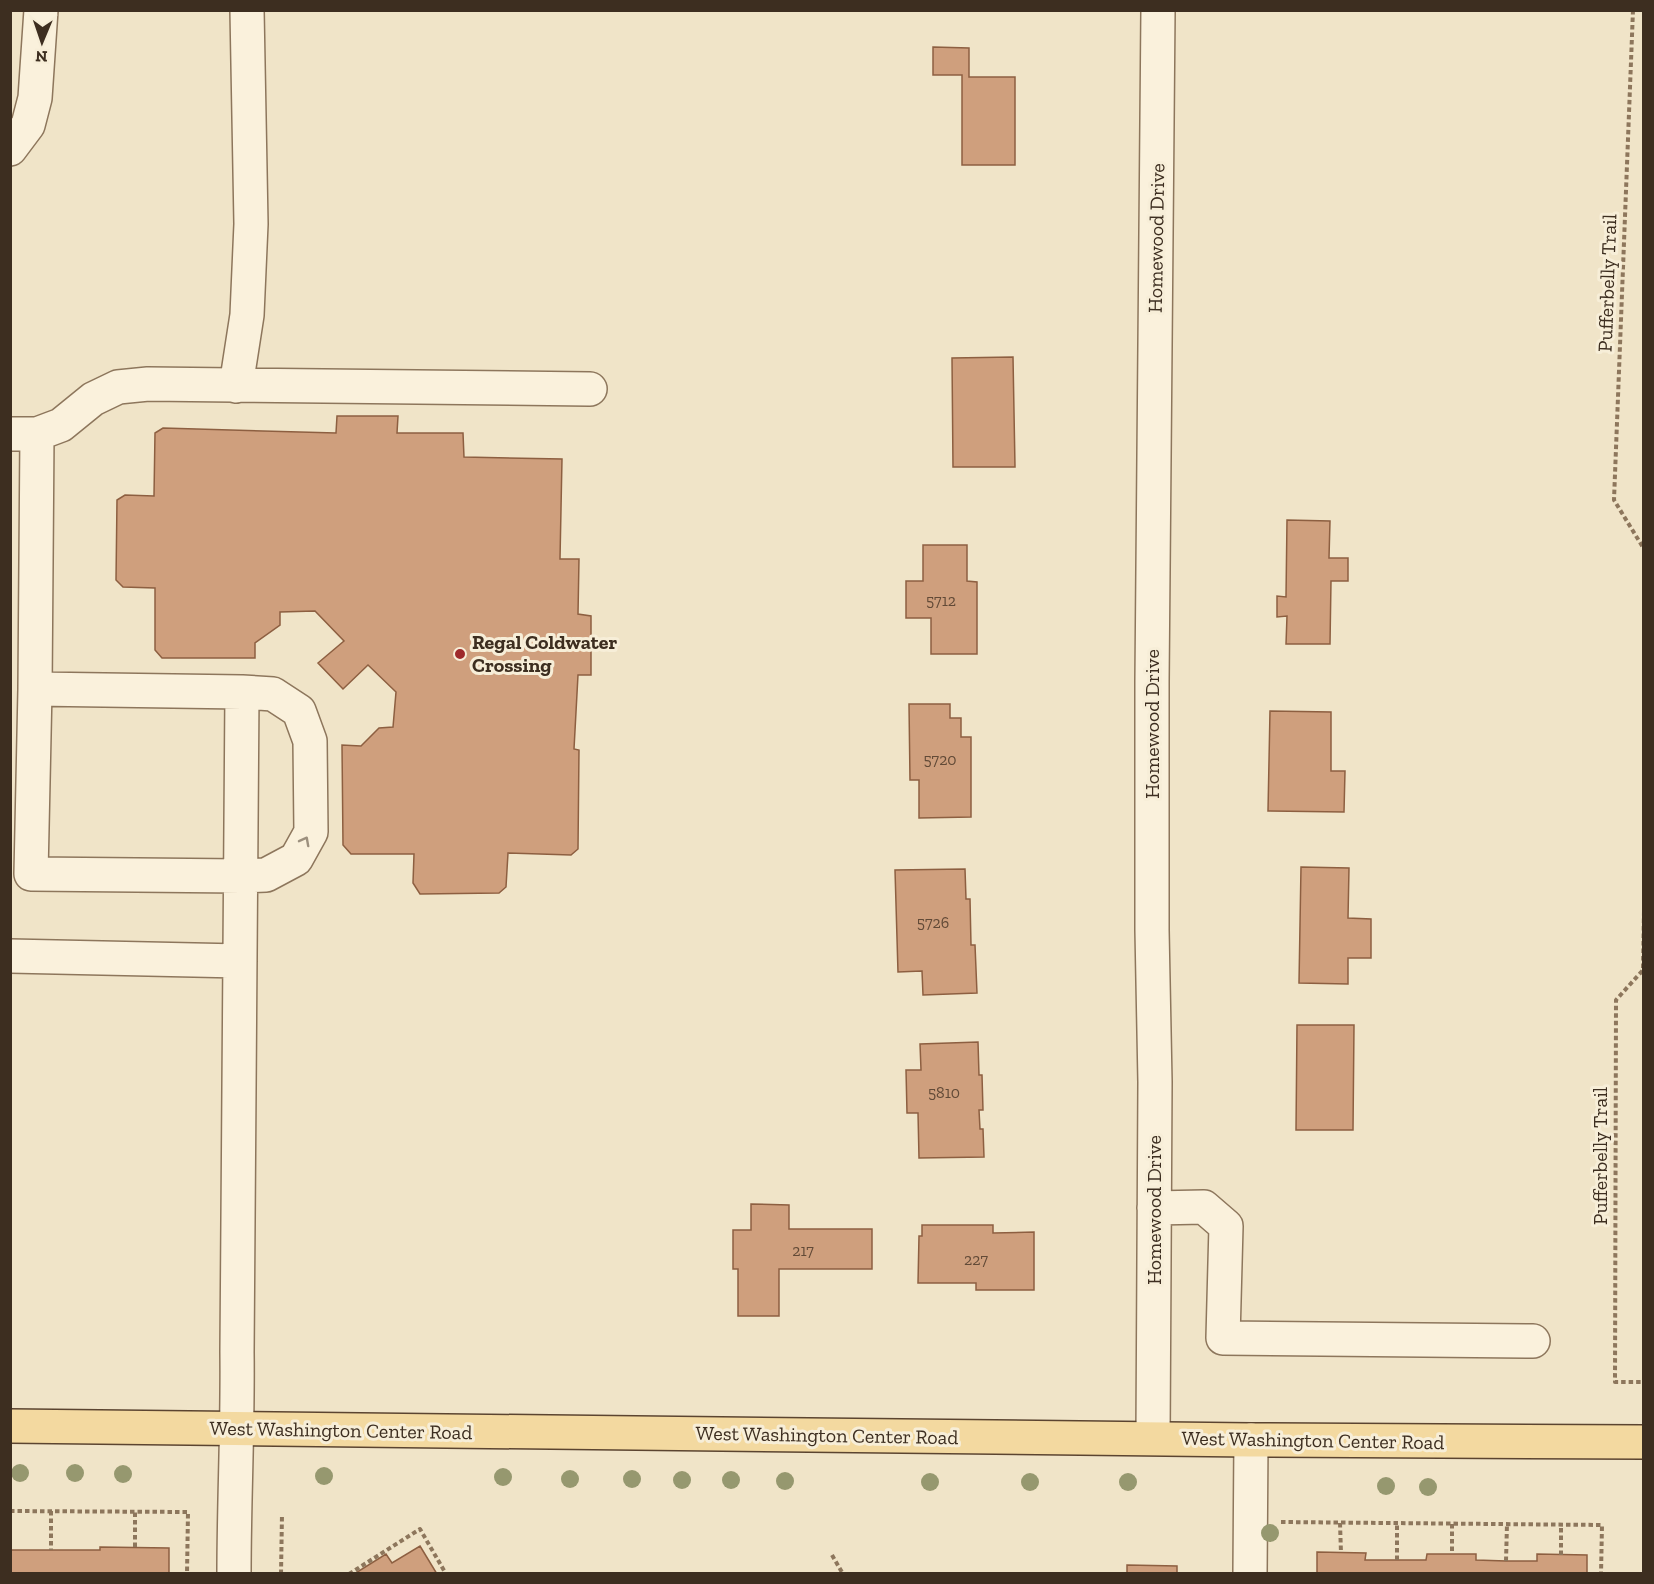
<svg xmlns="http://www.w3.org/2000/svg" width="1654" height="1584" font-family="'Zilla Slab',serif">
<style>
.building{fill:#cf9f7d;stroke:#8d5f41;stroke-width:1.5}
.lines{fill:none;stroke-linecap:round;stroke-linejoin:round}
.minor-casing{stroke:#8d765c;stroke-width:36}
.major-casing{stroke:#5b4430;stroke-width:36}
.path{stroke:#8d765c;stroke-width:4;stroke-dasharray:4.5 3;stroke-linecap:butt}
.minor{stroke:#faf1dc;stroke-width:33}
.major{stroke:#f3d9a0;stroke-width:33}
.tree{fill:#96986f}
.oneway{stroke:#9c907e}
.poi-dot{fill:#9e2a2b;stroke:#f7eed8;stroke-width:2}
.labels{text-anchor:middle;stroke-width:6;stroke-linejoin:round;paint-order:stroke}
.number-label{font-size:16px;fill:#624a37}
.street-label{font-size:20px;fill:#3d2e20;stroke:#f7eed8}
.poi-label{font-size:20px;font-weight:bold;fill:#3d2e20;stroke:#f7eed8;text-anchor:start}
</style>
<rect width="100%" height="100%" fill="#f0e4c8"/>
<path class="building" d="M933,47L969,48V77H1015V165H962V75H933Z
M1013,357L1015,467H953L952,358Z
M337,416H398L397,433H463L464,457L562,459L560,559H579L578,614L591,616V675H578L574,749L579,750L578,849L571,855L508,853L506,887L499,893L420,894L413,883L414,854H351L343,845L342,745L361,746L379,728L393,727L396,692L368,665L343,689L318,663L344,641L315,611L280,612V625L255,643V658H162L155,650V588L123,587L116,580L117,500L125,495L154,496L155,433L163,428L336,433Z
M1287,520L1330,521L1329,558H1348V581H1331L1330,644H1286L1287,616L1277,617V596L1286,597Z
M923,545H967V581L977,582V654H931V618H906V581H923Z
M909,704H950V718H961V737H971V817L919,818V780H910Z
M1270,711L1331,712V771H1345L1344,812L1268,811Z
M1301,867L1349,868L1348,918L1371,919V958H1348V984L1299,983Z
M965,869L966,899H970L971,945H975L977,993L923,995L922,971L898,972L895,870Z
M1297,1025H1354L1353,1130H1296Z
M978,1042L979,1075H982L983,1110H979L980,1129H983L984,1157L919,1158L918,1113H907L906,1070H921L920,1044Z
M751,1204L789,1205V1229H872V1269H779V1316H738V1269H733V1230H751Z
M922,1225H993V1233L1034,1232V1290H976V1283H918L919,1236H922Z
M420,1546L437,1574H354L386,1554L392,1563Z
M100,1547L169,1548V1574H10V1550H100Z
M1317,1552L1366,1553L1365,1560H1426L1427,1554H1476V1560L1506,1561H1537V1554L1587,1555V1574H1317Z
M1127,1565L1177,1566V1574H1127Z"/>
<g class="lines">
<g class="minor-casing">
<path id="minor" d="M10,149L28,125L35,98L41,10
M236,386L247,315L251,224L247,10
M10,434H37L61,425L93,399L118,387L148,384L590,389
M37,434L35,689L31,874L241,876L266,875L296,859L311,832L310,741L299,711L273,694L242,692
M35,689L242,692L237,1352C238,1426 234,1499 234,1574
M10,956L240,961
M1154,1208L1204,1207L1226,1226L1223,1338L1533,1341
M1153,1438L1155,1082L1152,930V681L1158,10
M1250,1574L1251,1440"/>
</g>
<g class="major-casing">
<path id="major" d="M10,1426L1251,1440L1644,1442"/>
</g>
<path class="path" d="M1633,10L1614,500L1644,549
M1644,911L1643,970L1616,1000L1615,1382H1644
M10,1511L188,1512L187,1574
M51,1511V1550
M1281,1522L1602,1525L1601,1574
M1340,1523L1341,1553
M1452,1524V1554
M135,1547V1512
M832,1555L843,1574
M1561,1555V1525
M1397,1560V1523
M1506,1561L1507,1524
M281,1574L282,1514
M349,1574L420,1529L446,1574"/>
<use href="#minor" class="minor"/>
<use href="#major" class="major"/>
</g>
<g class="tree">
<circle cx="20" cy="1473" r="9"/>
<circle cx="75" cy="1473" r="9"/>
<circle cx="123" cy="1474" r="9"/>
<circle cx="324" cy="1476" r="9"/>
<circle cx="503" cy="1477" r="9"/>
<circle cx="570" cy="1479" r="9"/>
<circle cx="632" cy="1479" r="9"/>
<circle cx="682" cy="1480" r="9"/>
<circle cx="731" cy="1480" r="9"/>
<circle cx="785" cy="1481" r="9"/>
<circle cx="930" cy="1482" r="9"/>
<circle cx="1030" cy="1482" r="9"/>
<circle cx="1128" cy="1482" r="9"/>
<circle cx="1386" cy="1486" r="9"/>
<circle cx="1428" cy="1487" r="9"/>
<circle cx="1270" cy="1533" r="9"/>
</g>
<defs><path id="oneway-chevron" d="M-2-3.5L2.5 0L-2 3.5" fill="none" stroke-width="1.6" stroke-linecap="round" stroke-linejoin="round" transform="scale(1.5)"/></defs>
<use class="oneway" href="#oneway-chevron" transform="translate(305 841) rotate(-62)"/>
<circle class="poi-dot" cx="460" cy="654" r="6"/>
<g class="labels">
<g class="number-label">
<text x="941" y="606">5712</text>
<text x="940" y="765">5720</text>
<text x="933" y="928">5726</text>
<text x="944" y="1098">5810</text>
<text x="803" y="1256">217</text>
<text x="976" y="1265">227</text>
</g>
<g class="street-label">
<text transform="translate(1156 238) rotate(-89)" y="7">Homewood Drive</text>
<text transform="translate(1607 283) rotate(-88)" y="7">Pufferbelly Trail</text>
<text transform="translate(1152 724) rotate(-90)" y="7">Homewood Drive</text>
<text transform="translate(1600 1156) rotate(-90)" y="7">Pufferbelly Trail</text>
<text transform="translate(1154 1210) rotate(-90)" y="7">Homewood Drive</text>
<text transform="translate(341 1430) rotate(1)" y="7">West Washington Center Road</text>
<text transform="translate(827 1435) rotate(1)" y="7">West Washington Center Road</text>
<text transform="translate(1313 1440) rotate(1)" y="7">West Washington Center Road</text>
</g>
<g class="poi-label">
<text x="472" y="649">Regal Coldwater<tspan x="472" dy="23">Crossing</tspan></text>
</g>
</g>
<rect width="1654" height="1584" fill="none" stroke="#3d2e20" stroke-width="24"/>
<g transform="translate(42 42) rotate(182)" stroke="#f7eed8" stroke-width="4.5" paint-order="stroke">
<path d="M0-4.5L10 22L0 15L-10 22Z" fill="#3d2e20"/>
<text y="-9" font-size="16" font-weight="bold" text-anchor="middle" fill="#3d2e20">N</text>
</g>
</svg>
